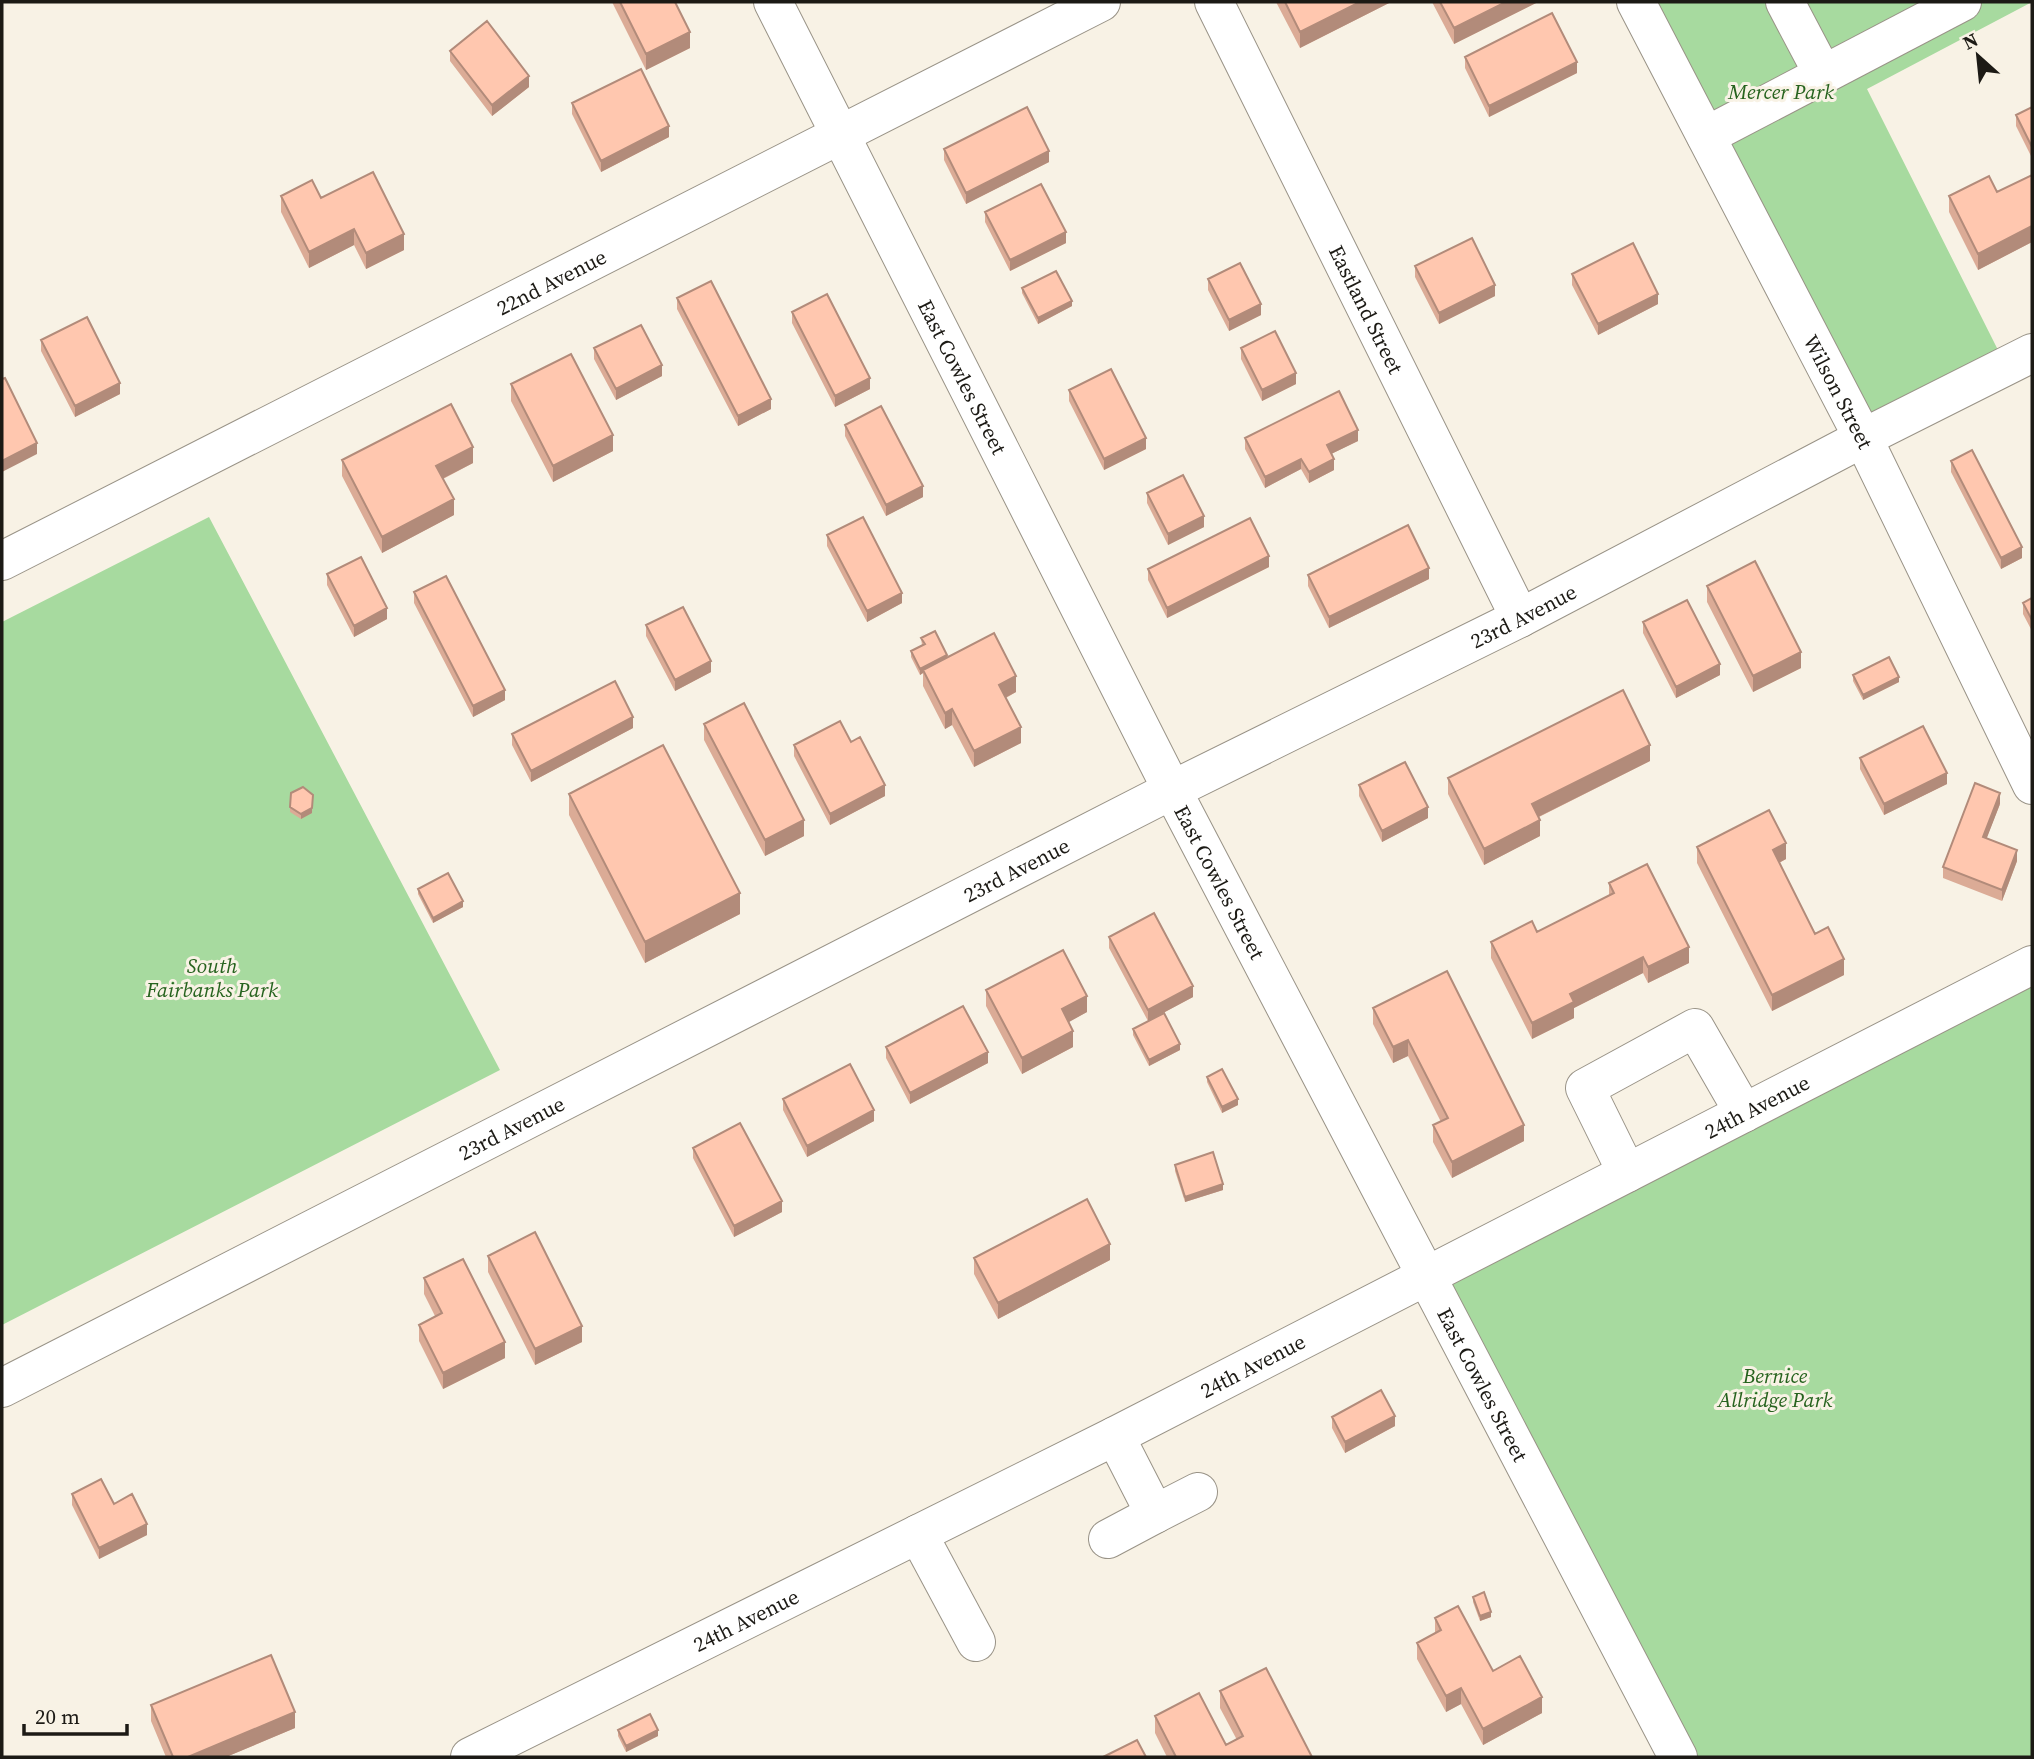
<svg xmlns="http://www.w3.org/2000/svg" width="2034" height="1759" font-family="'Source Serif 4',serif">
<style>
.green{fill:#a7da9f}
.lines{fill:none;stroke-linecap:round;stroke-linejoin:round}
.minor-casing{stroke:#999387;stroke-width:40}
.minor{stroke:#fff;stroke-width:38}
.wall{fill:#dbab96}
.shaded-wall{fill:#b28b7a}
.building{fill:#ffc7af;stroke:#b28b7a;stroke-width:2}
.labels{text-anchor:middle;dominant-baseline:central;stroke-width:6;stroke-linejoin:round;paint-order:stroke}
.park-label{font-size:21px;font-style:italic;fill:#26631e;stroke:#f8f2e5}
.street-label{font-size:21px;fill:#1c1a15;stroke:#f8f2e5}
</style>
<rect width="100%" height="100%" fill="#f8f2e5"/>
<!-- green -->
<path class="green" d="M1636 2H2032L1867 89 2006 366 1863 438Z
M209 517 500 1070 2 1325V622Z
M2032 965V1757H1678L1427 1275Z"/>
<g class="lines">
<!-- minor casing -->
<g class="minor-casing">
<g id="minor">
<path id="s1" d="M773 2 1172 790 1678 1757"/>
<path id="s2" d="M1214 2 1520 618"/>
<path id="s3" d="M1636 2 1863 438 2032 785"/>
<path d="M1785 2 1823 74"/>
<path d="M1706 136 1962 2"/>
<path id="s4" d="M2 561 1101 2"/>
<path d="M1627 1173 1585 1088 1695 1028 1744 1113"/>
<path id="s5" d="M2 1388 1172 790 1520 618 1863 438 2032 353"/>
<path d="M1115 1436 1155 1514 1198 1492"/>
<path d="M918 1534 976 1642"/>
<path d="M1108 1539 1155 1514"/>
<path id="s6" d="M470 1757 1115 1436 2032 965"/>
</g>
</g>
<!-- minor -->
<use href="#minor" class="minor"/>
</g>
<!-- wall -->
<path class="wall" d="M612 2H675L690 48 646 70Z
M1276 2H1391L1300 48Z
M1432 2H1538L1454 44Z
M450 51 529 87 492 116 450 61Z
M1465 57 1577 73 1489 117 1465 68Z
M572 103 669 137 601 172 572 114Z
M2032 107V158L2016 126V115Z
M944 149 1049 162 966 204 944 160Z
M2032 175V242L1978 270 1949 212V196L1997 192Z
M281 196 321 198 404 250 366 269 354 245 309 268 281 212Z
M985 212 1066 243 1010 271 985 222Z
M1415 266 1495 296 1439 324 1415 277Z
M1572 274 1658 304 1598 335 1572 285Z
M1208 279 1261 315 1229 331 1208 290Z
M1022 288 1072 306 1038 324 1022 293Z
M677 298 771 409 738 426 677 309Z
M792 312 870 389 835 407 792 323Z
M41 340 120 394 75 417 41 351Z
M594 348 662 376 616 400 594 359Z
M1241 348 1296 384 1262 401 1241 359Z
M511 384 613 451 553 482 511 401Z
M1069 390 1146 449 1104 470 1069 401Z
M845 425 923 497 886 516 845 436Z
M1245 438 1358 441 1331 454 1334 470 1309 483 1301 469 1265 488 1245 449Z
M342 460 473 463 443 479 454 515 382 553 342 476Z
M1951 461 2022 558 2001 569 1951 472Z
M1147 493 1204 527 1168 545 1147 503Z
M827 535 902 603 867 622 827 546Z
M1269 567 1167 618 1148 580V569Z
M327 574 387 619 354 637 327 585Z
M1308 575 1429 579 1329 628 1308 586Z
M1707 586 1801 668 1753 692 1707 602Z
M414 592 505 700 473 717 414 603Z
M2032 598V631L2023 614V603Z
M1643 622 1720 675 1676 698 1643 633Z
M646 625 711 672 675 691 646 636Z
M921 638 947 657 1016 692 1006 698 1021 743 974 767 952 725 945 729 923 686V673L920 675 911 657V651L922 645Z
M1853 675 1899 682 1863 700 1853 681Z
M704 724 804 836 765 856 704 740Z
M633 728 531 782 512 745V734Z
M851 742 885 796 830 825 794 756V745Z
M1860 758 1947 784 1884 815 1860 769Z
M1650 761 1539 817 1540 836 1484 865 1448 794V778Z
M1359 785 1428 818 1382 842 1359 796Z
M569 794 740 914 645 963 569 815Z
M313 795 312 813 301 819 290 812V807Z
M2000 804 1986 839 2017 861 2002 901 1943 878V867Z
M1697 847 1786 859 1779 863 1815 934 1844 975 1772 1011 1697 863Z
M1609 883 1689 963 1648 983 1643 973 1574 1008V1018L1532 1039 1491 958V942L1537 932 1609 896Z
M418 889 463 907 433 923 418 894Z
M1109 937 1193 997 1148 1021 1109 948Z
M986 990 1087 1012 1068 1022 1073 1047 1022 1074 986 1006Z
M1373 1008 1524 1141 1452 1178 1433 1142V1125L1441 1122 1408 1056 1393 1063 1373 1024Z
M1133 1029 1180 1050 1149 1066 1133 1035Z
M886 1047 988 1063 910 1104 886 1058Z
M1207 1077 1238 1105 1222 1113 1207 1082Z
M783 1099 874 1121 807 1157 783 1110Z
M693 1148 782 1212 734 1237 693 1158Z
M1175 1165 1223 1190 1185 1202 1175 1171Z
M488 1256 582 1342 535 1365 488 1272Z
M974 1258 1110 1260 998 1319 974 1274Z
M424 1278 505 1358 443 1389 419 1341V1325L435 1316 424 1294Z
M1332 1417 1395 1426 1345 1453 1332 1428Z
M72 1494 114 1504 147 1535 99 1559 72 1505Z
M1473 1597 1491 1617 1480 1621 1473 1602Z
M1435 1618 1493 1671 1542 1713 1483 1745 1461 1704 1446 1712 1417 1659V1643L1435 1633Z
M1220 1691 1312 1757H1167L1155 1733V1716L1226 1745 1237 1740 1220 1708Z
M151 1705 295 1728 226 1757H166L151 1721Z
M618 1730 658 1736 626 1752 618 1736Z"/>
<!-- shaded-wall -->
<path class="shaded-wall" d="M1360 2H1391L1300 48V32Z
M1506 2H1538L1454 44V28Z
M690 32V48L646 70V54Z
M1577 62V73L1489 117V106Z
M529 76V87L492 116V105Z
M669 126V137L601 172V161Z
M1049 151V162L966 204V193Z
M2032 226V242L1978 270V254Z
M354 229V245L309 268V252Z
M1066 232V243L1010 271V260Z
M404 234V250L366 269V253Z
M1495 285V296L1439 324V313Z
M1658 294V304L1598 335V324Z
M1072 301V306L1038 324V318Z
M1261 304V315L1229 331V320Z
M662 365V376L616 400V389Z
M1296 373V384L1262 401V390Z
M870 378V389L835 407V396Z
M120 383V394L75 417V406Z
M771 399V409L738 426V416Z
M1358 430V441L1327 456V445Z
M613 435V451L553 482V466Z
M1146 438V449L1104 470V459Z
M37 443V454L2 472V461Z
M473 447V463L436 482V466Z
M1301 459V469L1265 488V477Z
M1334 459V470L1309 483V472Z
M923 486V497L886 516V505Z
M454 499V515L382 553V537Z
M1204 516V527L1168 545V534Z
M2022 547V558L2001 569V558Z
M1269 556V567L1167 618V608Z
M1429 568V579L1329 628V617Z
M902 593V603L867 622V611Z
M387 608V619L354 637V626Z
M1801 652V668L1753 692V676Z
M947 655V661L923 670V673L920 675V669Z
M711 661V672L675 691V680Z
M1720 664V675L1676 698V687Z
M1016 676V692L999 701V685Z
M1899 677V682L1863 700V695Z
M505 690V700L473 717V706Z
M952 709V725L945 729V713Z
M633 717V728L531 782V771Z
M1021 727V743L974 767V751Z
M1650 745V761L1532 820V804Z
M1947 773V784L1884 815V804Z
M885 785V796L830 825V814Z
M2000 793V804L1983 848V837Z
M1428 807V818L1382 842V831Z
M312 808V813L301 819V814Z
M804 820V836L765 856V840Z
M1540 820V836L1484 865V849Z
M1786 843V859L1773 866V850Z
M2017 850V861L2002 901V890Z
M740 893V914L645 963V942Z
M463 901V907L433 923V918Z
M1689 947V963L1648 983V967Z
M1643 957V973L1574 1008V1018L1532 1039V1023L1570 994Z
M1844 959V975L1772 1011V995Z
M1193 986V997L1148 1021V1010Z
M1087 996V1012L1062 1026V1009Z
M1073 1031V1047L1022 1074V1058Z
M1408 1040V1056L1393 1063V1047Z
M1180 1044V1050L1149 1066V1060Z
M988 1052V1063L910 1104V1093Z
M1238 1099V1105L1222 1113V1107Z
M874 1110V1121L807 1157V1146Z
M1524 1125V1141L1452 1178V1162Z
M1223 1184V1190L1185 1202V1197Z
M782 1201V1212L734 1237V1226Z
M1110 1244V1260L998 1319V1303Z
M582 1326V1342L535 1365V1349Z
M505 1342V1358L443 1389V1373Z
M1395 1416V1426L1345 1453V1442Z
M147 1524V1535L99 1559V1548Z
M1491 1612V1617L1480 1621V1616Z
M1461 1688V1704L1446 1712V1696Z
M1542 1697V1713L1483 1745V1729Z
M295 1712V1728L226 1757H188Z
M658 1730V1736L626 1752V1746Z"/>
<!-- building -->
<path class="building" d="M620 2H675L690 32 646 54Z
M1285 2H1360L1300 32Z
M1440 2H1506L1454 28Z
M1552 13 1577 62 1489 106 1465 57Z
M487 21 529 76 492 105 450 51Z
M641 69 669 126 601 161 572 103Z
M1027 107 1049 151 966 193 944 149Z
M2032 107V147L2016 115Z
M373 172 404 234 366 253 354 229 309 252 281 196 312 180 321 198Z
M2032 175V226L1978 254 1949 196 1989 176 1997 192Z
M1041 184 1066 232 1010 260 985 212Z
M1472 238 1495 285 1439 313 1415 266Z
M1633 243 1658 294 1598 324 1572 274Z
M1240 263 1261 304 1229 320 1208 279Z
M1056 271 1072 301 1038 318 1022 288Z
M711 281 771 399 738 416 677 298Z
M827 294 870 378 835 396 792 312Z
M87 317 120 383 75 406 41 340Z
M641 325 662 365 616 389 594 348Z
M1275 331 1296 373 1262 390 1241 348Z
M571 354 613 435 553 466 511 384Z
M1111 369 1146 438 1104 459 1069 390Z
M5 378 37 443 2 461V379Z
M1339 391 1358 430 1327 445 1334 459 1309 472 1301 459 1265 477 1245 438Z
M451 404 473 447 436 466 454 499 382 537 342 460Z
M881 406 923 486 886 505 845 425Z
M1972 450 2022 547 2001 558 1951 461Z
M1183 475 1204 516 1168 534 1147 493Z
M863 517 902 593 867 611 827 535Z
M1250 518 1269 556 1167 608 1148 569Z
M1408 525 1429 568 1329 617 1308 575Z
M361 557 387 608 354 626 327 574Z
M1755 561 1801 652 1753 676 1707 586Z
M446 576 505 690 473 706 414 592Z
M2032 598V620L2023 603Z
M1687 600 1720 664 1676 687 1643 622Z
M683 607 711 661 675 680 646 625Z
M935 631 947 655 920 669 911 651 925 644 921 638Z
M994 633 1016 676 999 685 1021 727 974 751 952 709 945 713 923 670Z
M1889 657 1899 677 1863 695 1853 675Z
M615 681 633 717 531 771 512 734Z
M1623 690 1650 745 1532 804 1540 820 1484 849 1448 778Z
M744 703 804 820 765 840 704 724Z
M840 721 851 742 860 737 885 785 830 814 794 745Z
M1923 726 1947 773 1884 804 1860 758Z
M663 745 740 893 645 942 569 794Z
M1405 762 1428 807 1382 831 1359 785Z
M1975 783 2000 793 1983 837 2017 850 2002 890 1943 867Z
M303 787 313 795 312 808 301 814 290 807 291 793Z
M1769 810 1786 843 1773 850 1815 934 1828 927 1844 959 1772 995 1697 847Z
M1647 864 1689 947 1648 967 1643 957 1570 994 1574 1002 1532 1023 1491 942 1532 921 1537 932 1614 893 1609 883Z
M448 873 463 901 433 918 418 889Z
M1154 913 1193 986 1148 1010 1109 937Z
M1063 950 1087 996 1062 1009 1073 1031 1022 1058 986 990Z
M1447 971 1524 1125 1452 1162 1433 1125 1448 1118 1408 1040 1393 1047 1373 1008Z
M963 1006 988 1052 910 1093 886 1047Z
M1164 1013 1180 1044 1149 1060 1133 1029Z
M850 1064 874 1110 807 1146 783 1099Z
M1222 1069 1238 1099 1222 1107 1207 1077Z
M740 1123 782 1201 734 1226 693 1148Z
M1213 1152 1223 1184 1185 1197 1175 1165Z
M1087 1199 1110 1244 998 1303 974 1258Z
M535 1232 582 1326 535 1349 488 1256Z
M463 1259 505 1342 443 1373 419 1325 442 1313 424 1278Z
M1381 1390 1395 1416 1345 1442 1332 1417Z
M101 1479 114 1504 132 1494 147 1524 99 1548 72 1494Z
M1484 1592 1491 1612 1480 1616 1473 1597Z
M1458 1606 1493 1671 1520 1656 1542 1697 1483 1729 1461 1688 1446 1696 1417 1643 1441 1630 1435 1618Z
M271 1655 295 1712 188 1757H173L151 1705Z
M1266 1668 1312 1757H1176L1155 1716 1199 1693 1226 1745 1243 1736 1220 1691Z
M650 1714 658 1730 626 1746 618 1730Z
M1137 1740 1146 1757H1103Z"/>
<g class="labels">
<!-- park labels -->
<g class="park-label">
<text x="1781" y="91">Mercer Park</text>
<text x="212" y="965">South<tspan x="212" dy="24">Fairbanks Park</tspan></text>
<text x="1775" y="1375">Bernice<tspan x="1775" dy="24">Allridge Park</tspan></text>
</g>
<!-- street labels -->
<g class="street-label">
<text stroke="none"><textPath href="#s4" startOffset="616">22nd Avenue</textPath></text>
<text stroke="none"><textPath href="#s2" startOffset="343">Eastland Street</textPath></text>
<text stroke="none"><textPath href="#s1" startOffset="420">East Cowles Street</textPath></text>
<text stroke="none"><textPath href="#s3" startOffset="439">Wilson Street</textPath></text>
<text stroke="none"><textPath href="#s5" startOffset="1706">23rd Avenue</textPath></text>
<text stroke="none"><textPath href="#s5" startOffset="1139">23rd Avenue</textPath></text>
<text stroke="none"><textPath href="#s1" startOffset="987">East Cowles Street</textPath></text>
<text stroke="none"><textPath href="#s6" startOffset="1442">24th Avenue</textPath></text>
<text stroke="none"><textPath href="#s5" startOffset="572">23rd Avenue</textPath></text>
<text stroke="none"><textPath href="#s6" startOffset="875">24th Avenue</textPath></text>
<text stroke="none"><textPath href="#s1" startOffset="1554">East Cowles Street</textPath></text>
<text stroke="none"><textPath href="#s6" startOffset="308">24th Avenue</textPath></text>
</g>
</g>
<!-- border -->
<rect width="2034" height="1759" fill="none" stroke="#1c1a15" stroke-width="7"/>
<!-- north arrow -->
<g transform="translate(1978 56) rotate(333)" stroke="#f8f2e5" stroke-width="5" paint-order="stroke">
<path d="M0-5L12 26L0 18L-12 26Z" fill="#1c1a15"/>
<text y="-10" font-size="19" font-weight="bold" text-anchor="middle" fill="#1c1a15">N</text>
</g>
<!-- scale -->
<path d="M24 1724v10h103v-10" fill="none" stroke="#1c1a15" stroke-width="3.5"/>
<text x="35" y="1724" font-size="21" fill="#1c1a15" stroke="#f8f2e5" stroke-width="5" paint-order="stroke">20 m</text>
</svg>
